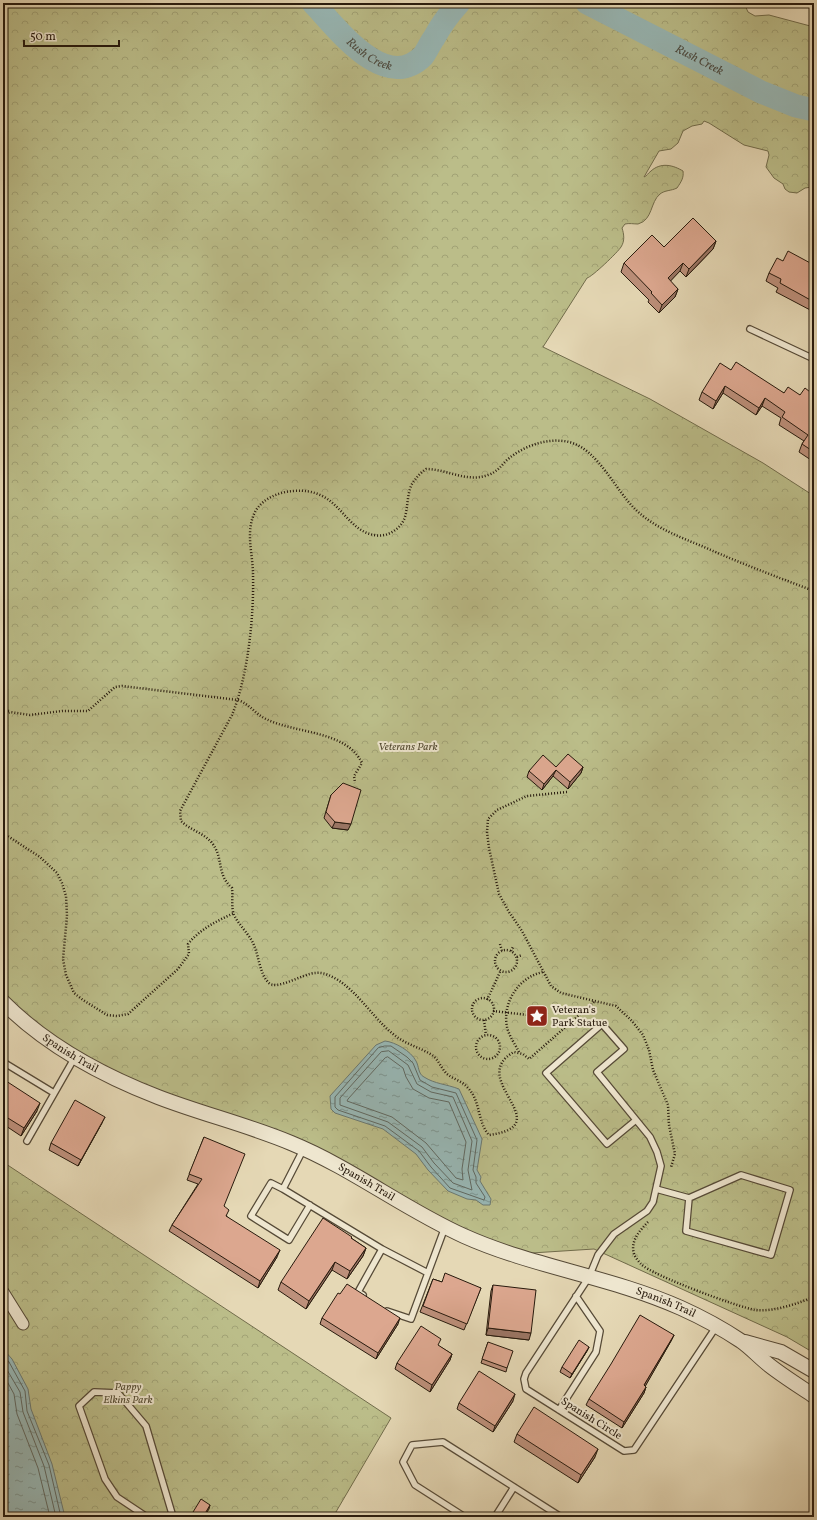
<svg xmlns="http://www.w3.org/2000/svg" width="817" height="1520" font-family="Vollkorn,serif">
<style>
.forest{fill:url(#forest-crowns);stroke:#716c4b}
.water{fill:url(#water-ripples);stroke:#6b7972}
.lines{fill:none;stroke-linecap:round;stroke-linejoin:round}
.shore{stroke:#606962;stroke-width:1}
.river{stroke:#98b8b6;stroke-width:23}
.service-casing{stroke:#564a37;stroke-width:8}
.minor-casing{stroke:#564a37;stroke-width:13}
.tertiary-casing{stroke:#564a37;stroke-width:16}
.path{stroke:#271a0d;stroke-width:2.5;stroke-dasharray:1 2;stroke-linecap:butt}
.service{stroke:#eee6cf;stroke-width:5.5}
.minor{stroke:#eee6cf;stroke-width:11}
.tertiary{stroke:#eee6cf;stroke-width:14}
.wall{fill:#bd907b;stroke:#271a0d}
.shaded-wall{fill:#9a7564;stroke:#271a0d}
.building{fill:#dca78f;stroke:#271a0d}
.labels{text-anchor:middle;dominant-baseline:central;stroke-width:4;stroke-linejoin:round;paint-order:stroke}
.park-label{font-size:11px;font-style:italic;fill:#534b32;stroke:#eee6cf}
.poi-label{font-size:11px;fill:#271a0d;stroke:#eee6cf;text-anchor:start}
.street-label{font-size:11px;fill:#271a0d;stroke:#eee6cf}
.water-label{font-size:12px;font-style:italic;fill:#494940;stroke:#eee6cf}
</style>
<defs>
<pattern id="forest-crowns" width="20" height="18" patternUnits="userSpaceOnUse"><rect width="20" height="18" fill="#bbbd89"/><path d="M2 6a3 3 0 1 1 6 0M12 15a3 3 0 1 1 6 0" fill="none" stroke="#a1a275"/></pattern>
<pattern id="water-ripples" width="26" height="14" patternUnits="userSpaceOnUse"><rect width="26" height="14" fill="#98b8b6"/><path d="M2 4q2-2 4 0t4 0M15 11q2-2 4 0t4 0" fill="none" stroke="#7c9592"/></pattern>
</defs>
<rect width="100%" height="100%" fill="#e5d8b5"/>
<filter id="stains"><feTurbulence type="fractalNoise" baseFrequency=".005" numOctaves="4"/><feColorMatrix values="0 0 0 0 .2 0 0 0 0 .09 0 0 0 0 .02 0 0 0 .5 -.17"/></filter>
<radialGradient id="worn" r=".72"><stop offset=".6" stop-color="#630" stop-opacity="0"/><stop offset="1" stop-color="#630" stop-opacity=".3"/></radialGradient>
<!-- forest -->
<path class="forest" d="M3 3H744L748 12 755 16 769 15 814 27V190L812 187 805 188 797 193 789 192 785 189 783 184 774 178 766 167 769 155 768 151 744 145 709 123 704 121 702 124 692 126 683 131 678 143 671 149 659 151 644 177C647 176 648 173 651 171 661 162 673 165 683 171 684 178 681 182 677 188 671 191 665 190 660 194 650 202 653 220 638 224 634 224 629 223 625 224L622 228C624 234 625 241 621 247 618 252 592 277 587 278L543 347 650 399 763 463 814 496V1353L787 1337 594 1249 516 1254 238 1125 104 1074 3 997Z
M3 1162 391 1418 333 1517H3Z"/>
<!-- water -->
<path class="water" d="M385 1041C395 1042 411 1051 416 1061 419 1066 418 1074 424 1077 435 1084 446 1084 459 1089L482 1139 477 1170 481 1177 480 1181 491 1199 490 1205H483L476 1200 467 1199 448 1191 428 1170 416 1154 383 1129 335 1113 331 1109 330 1096 376 1045Z
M3 1349 12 1359 28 1389 31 1409 52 1464 65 1517H3Z"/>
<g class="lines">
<!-- shore -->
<path class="shore" d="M385 1046H391L407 1057 413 1063 420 1080 432 1087 456 1093 477 1140 473 1170 476 1177V1183L485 1197 484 1200 450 1188 431 1167 419 1151 385 1126 338 1110 335 1107V1097L378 1048Z
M389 1051 408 1065 417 1084 431 1092 453 1097 472 1141 468 1170 472 1190 453 1183 434 1163 422 1147 388 1122 340 1105V1098L381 1052Z
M388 1057 403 1068 406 1077 413 1089 429 1098 449 1102 466 1142 462 1169 463 1180 456 1178 426 1143 392 1117 347 1101 348 1099 385 1058Z
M3 1355 9 1362 25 1391 27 1411 49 1465 61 1517
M3 1363 20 1392 23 1412 44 1466 56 1517
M3 1374 14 1394 17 1414 38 1468 50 1517"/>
<!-- river -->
<g class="river">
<path id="s1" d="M313 3C337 28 385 94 423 56 427 51 430 43 434 38 441 25 449 14 459 3"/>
<path id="s2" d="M587 3 761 92 796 106 814 110"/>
</g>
<!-- service casing -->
<g class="service-casing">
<path id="service" d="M750 329 814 359
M3 1062 54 1093
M636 1120 607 1144 546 1073 602 1024 624 1049 597 1072 650 1137 657 1152 661 1166 653 1202 647 1211 614 1234 598 1255 589 1277 526 1373 524 1379 526 1389 624 1451 634 1450 716 1327
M27 1141 75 1057
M304 1148 283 1189 382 1249 358 1292 363 1295
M283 1189 271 1183 251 1216 289 1240 310 1205
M656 1189 689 1198 741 1175 790 1190 771 1255 686 1231 689 1198
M382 1249 428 1273
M387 1311 411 1319 445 1227
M559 1410 596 1352 600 1331 576 1296
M147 1517 117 1497 105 1479 79 1406 94 1392 118 1393 146 1426 173 1517
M465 1517 415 1485 403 1462 412 1445 443 1442 561 1517
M495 1517 514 1487"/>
</g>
<!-- minor casing -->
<g class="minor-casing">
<path id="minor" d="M3 1292 23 1324"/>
</g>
<!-- tertiary casing -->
<g class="tertiary-casing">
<g id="tertiary">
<path id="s3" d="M3 1002C46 1045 101 1075 158 1097 202 1114 248 1125 291 1143 352 1168 404 1209 464 1236 533 1267 612 1277 681 1308 701 1317 723 1329 741 1341 751 1348 759 1357 769 1365 783 1376 799 1386 814 1396"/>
<path d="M745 1342 781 1352 814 1371"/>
</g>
</g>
<!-- path -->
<path class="path" d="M3 707 10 712
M3 715 10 712 30 715 62 711H88L115 687 122 686 238 700C251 705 255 714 266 719 296 734 346 730 362 763L354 776 355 783
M567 792 527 796 497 810 488 819 487 832 489 848 499 894 509 912 522 931 551 986 561 993 616 1006 632 1021 643 1035 649 1050 653 1070 668 1105 669 1125 675 1154 671 1167
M3 833 40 857 57 873 62 883 66 896 67 916 63 959 66 975 74 993 83 1000 107 1015 117 1016 128 1014 178 969 189 954 188 944C200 929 217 921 234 913
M500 944 502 951
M495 961a11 11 0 1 1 22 0a11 11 0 1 1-22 0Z
M511 951 513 947
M517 957 522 955
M472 1009a11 11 0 1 1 22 0a11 11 0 1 1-22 0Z
M487 1000 501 970
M594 1002 529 1059 523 1054 514 1052C465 1079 561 1125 489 1135 477 1122 481 1100 467 1087 462 1081 453 1079 447 1074 441 1068 438 1059 432 1055 421 1048 408 1045 397 1037 375 1021 361 995 338 980 331 976 324 972 316 973 303 973 276 992 268 982 259 972 259 955 253 943 248 933 239 925 234 915 231 908 233 896 232 888 216 874 224 858 212 843 204 833 190 830 181 821L180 811 232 715C248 676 254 617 253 575 253 554 245 532 255 512 262 499 278 492 293 491 340 487 342 529 374 535 387 538 401 529 405 517 408 506 407 494 412 484 416 478 420 473 426 469 447 469 467 483 488 475 497 472 501 466 507 460 523 446 548 437 569 442 598 449 615 490 636 510 655 528 680 537 704 547 740 563 777 577 814 591
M493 1011 537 1016
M484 1020 486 1035
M476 1047a12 12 0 1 1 24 0a12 12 0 1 1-24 0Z
M519 1052C515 1044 509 1036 507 1027 502 1002 519 977 543 972
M648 1222C640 1230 630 1241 634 1254 635 1257 639 1262 641 1264 651 1275 738 1307 755 1310 774 1312 796 1304 814 1297"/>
<!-- service -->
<use href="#service" class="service"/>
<!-- minor -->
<use href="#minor" class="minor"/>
<!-- tertiary -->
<use href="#tertiary" class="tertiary"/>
</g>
<!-- wall -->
<path class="wall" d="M716 241 713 249 686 277 680 271 670 281 678 289 675 297 659 313 648 302 649 300 621 272 624 263 664 247Z
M783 261 814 265V312L776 292 778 288 766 281 769 273Z
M731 370 784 393 800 395H814V462L799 452 802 444 804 441 779 425 781 418 762 406 756 415 723 393 713 409 699 400 702 392Z
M556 767H583L581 773 568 789 553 776 542 790 527 777 529 771Z
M331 795 348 830 332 828 324 818Z
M3 1079 37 1111 21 1136 3 1124Z
M102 1123 78 1166 49 1150 51 1143Z
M204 1137 227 1217 277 1257 258 1288 169 1231 172 1225 198 1184 187 1180Z
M351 1238 366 1248 363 1256 347 1279 332 1270 306 1309 278 1290 281 1282Z
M433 1279 442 1282 481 1288 464 1330 420 1312Z
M493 1285 529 1340 486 1335 491 1291Z
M322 1318 398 1324 376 1359 320 1324Z
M674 1335 671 1341 645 1386 646 1387 644 1393 622 1428 586 1405 589 1399Z
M488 1342 507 1368 506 1372 481 1363Z
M439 1346 452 1354 450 1360 430 1392 395 1369 397 1363Z
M589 1347 587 1351 570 1378 560 1372 562 1367Z
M513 1401 493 1432 457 1409 459 1403Z
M517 1434 595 1457 578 1483 514 1442Z"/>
<!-- shaded-wall -->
<path class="shaded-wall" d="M716 241 713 249 686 277 689 269Z
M683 263 680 271 665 287 668 278Z
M678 289 675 297 659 313 662 305Z
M725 386 723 393 713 409 716 401Z
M765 398 762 406 756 415 759 408Z
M583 767 581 773 568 789 570 782Z
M556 770 553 776 542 790 544 784Z
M335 822 351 824 348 830 332 828Z
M40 1103 37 1111 21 1136 24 1128Z
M105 1117 102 1123 78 1166 81 1160Z
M366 1248 363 1256 347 1279 350 1271Z
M280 1250 277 1257 258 1288 260 1281Z
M335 1262 332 1270 306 1309 309 1301Z
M400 1318 398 1324 376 1359 378 1353Z
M488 1328 531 1333 529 1340 486 1335Z
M674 1335 671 1341 642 1392 644 1385Z
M589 1347 587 1351 570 1378 572 1374Z
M452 1354 450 1360 430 1392 432 1385Z
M646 1387 644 1393 622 1428 624 1422Z
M515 1394 513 1401 493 1432 495 1426Z
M598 1449 595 1457 578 1483 581 1475Z
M210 1505 209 1509 204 1517H203Z"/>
<!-- building -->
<path class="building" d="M693 218 716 241 689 269 683 263 668 278 678 289 662 305 651 293 652 292 624 263 652 235 664 247Z
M788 251 814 265V302L780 283 781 279 769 273 777 258 783 261Z
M736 362 784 393 788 387 800 395 805 388 814 395V452L802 444 808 435 782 417 785 412 765 398 759 408 725 386 716 401 702 392 720 363 731 370Z
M568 754 583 767 570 782 556 770 544 784 529 771 543 755 556 767Z
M343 783 361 790 351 824 335 822 326 812 331 795Z
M3 1079 40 1103 24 1128 3 1115Z
M75 1100 105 1117 81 1160 51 1143Z
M204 1137 245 1154 224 1206 229 1210 226 1216 280 1250 260 1281 172 1225 202 1179 189 1174Z
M323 1218 352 1237 351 1238 366 1248 350 1271 335 1262 309 1301 281 1282Z
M445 1273 481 1288 467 1324 423 1306 433 1279 442 1282Z
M347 1284 400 1318 378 1353 322 1318 338 1293 340 1294Z
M493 1285 536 1290 531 1333 488 1328Z
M640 1315 674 1335 644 1385 646 1387 624 1422 589 1399 611 1364Z
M421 1326 441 1339 438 1345 452 1354 432 1385 397 1363Z
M579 1340 589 1347 572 1374 562 1367Z
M488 1342 513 1351 507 1368 482 1359Z
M479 1371 515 1394 495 1426 459 1403Z
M534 1407 598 1449 581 1475 517 1434Z
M201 1499 210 1505 203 1517H190Z
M423 1515 426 1517H421Z"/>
<!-- icons -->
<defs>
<g id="sight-square" transform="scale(1.15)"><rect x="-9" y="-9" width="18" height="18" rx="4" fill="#8f2418" stroke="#eee6cf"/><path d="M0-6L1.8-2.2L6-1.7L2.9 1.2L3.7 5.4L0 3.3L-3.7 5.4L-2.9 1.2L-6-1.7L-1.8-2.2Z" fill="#fff"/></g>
</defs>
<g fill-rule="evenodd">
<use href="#sight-square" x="537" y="1016"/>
</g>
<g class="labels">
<!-- park labels -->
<g class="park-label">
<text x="408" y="747">Veterans Park</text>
<text x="128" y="1387">Pappy<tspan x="128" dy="13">Elkins Park</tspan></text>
</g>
<!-- poi labels -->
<g class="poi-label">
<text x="552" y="1010">Veteran's<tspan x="552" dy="13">Park Statue</tspan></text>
</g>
<!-- street labels -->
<g class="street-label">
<text stroke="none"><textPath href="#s3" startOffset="85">Spanish Trail</textPath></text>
<text stroke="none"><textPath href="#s3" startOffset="409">Spanish Trail</textPath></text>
<text stroke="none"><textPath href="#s3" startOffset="733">Spanish Trail</textPath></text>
<text transform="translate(591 1419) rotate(32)">Spanish Circle</text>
</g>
<!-- water labels -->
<g class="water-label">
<text stroke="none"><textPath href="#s1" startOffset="77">Rush Creek</textPath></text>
<text stroke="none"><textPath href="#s2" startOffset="126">Rush Creek</textPath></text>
</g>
</g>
<!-- margin -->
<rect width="817" height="1520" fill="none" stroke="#e5d8b5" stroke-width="16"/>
<rect x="4" y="4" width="809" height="1512" fill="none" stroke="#271a0d" stroke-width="2"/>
<rect x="8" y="8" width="801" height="1504" fill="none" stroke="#271a0d"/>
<!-- scale -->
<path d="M24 40v6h95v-6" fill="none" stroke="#271a0d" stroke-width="2"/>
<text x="30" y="40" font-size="12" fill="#271a0d" stroke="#eee6cf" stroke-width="3" paint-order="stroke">50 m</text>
<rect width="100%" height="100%" filter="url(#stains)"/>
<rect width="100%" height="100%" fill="url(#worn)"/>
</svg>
